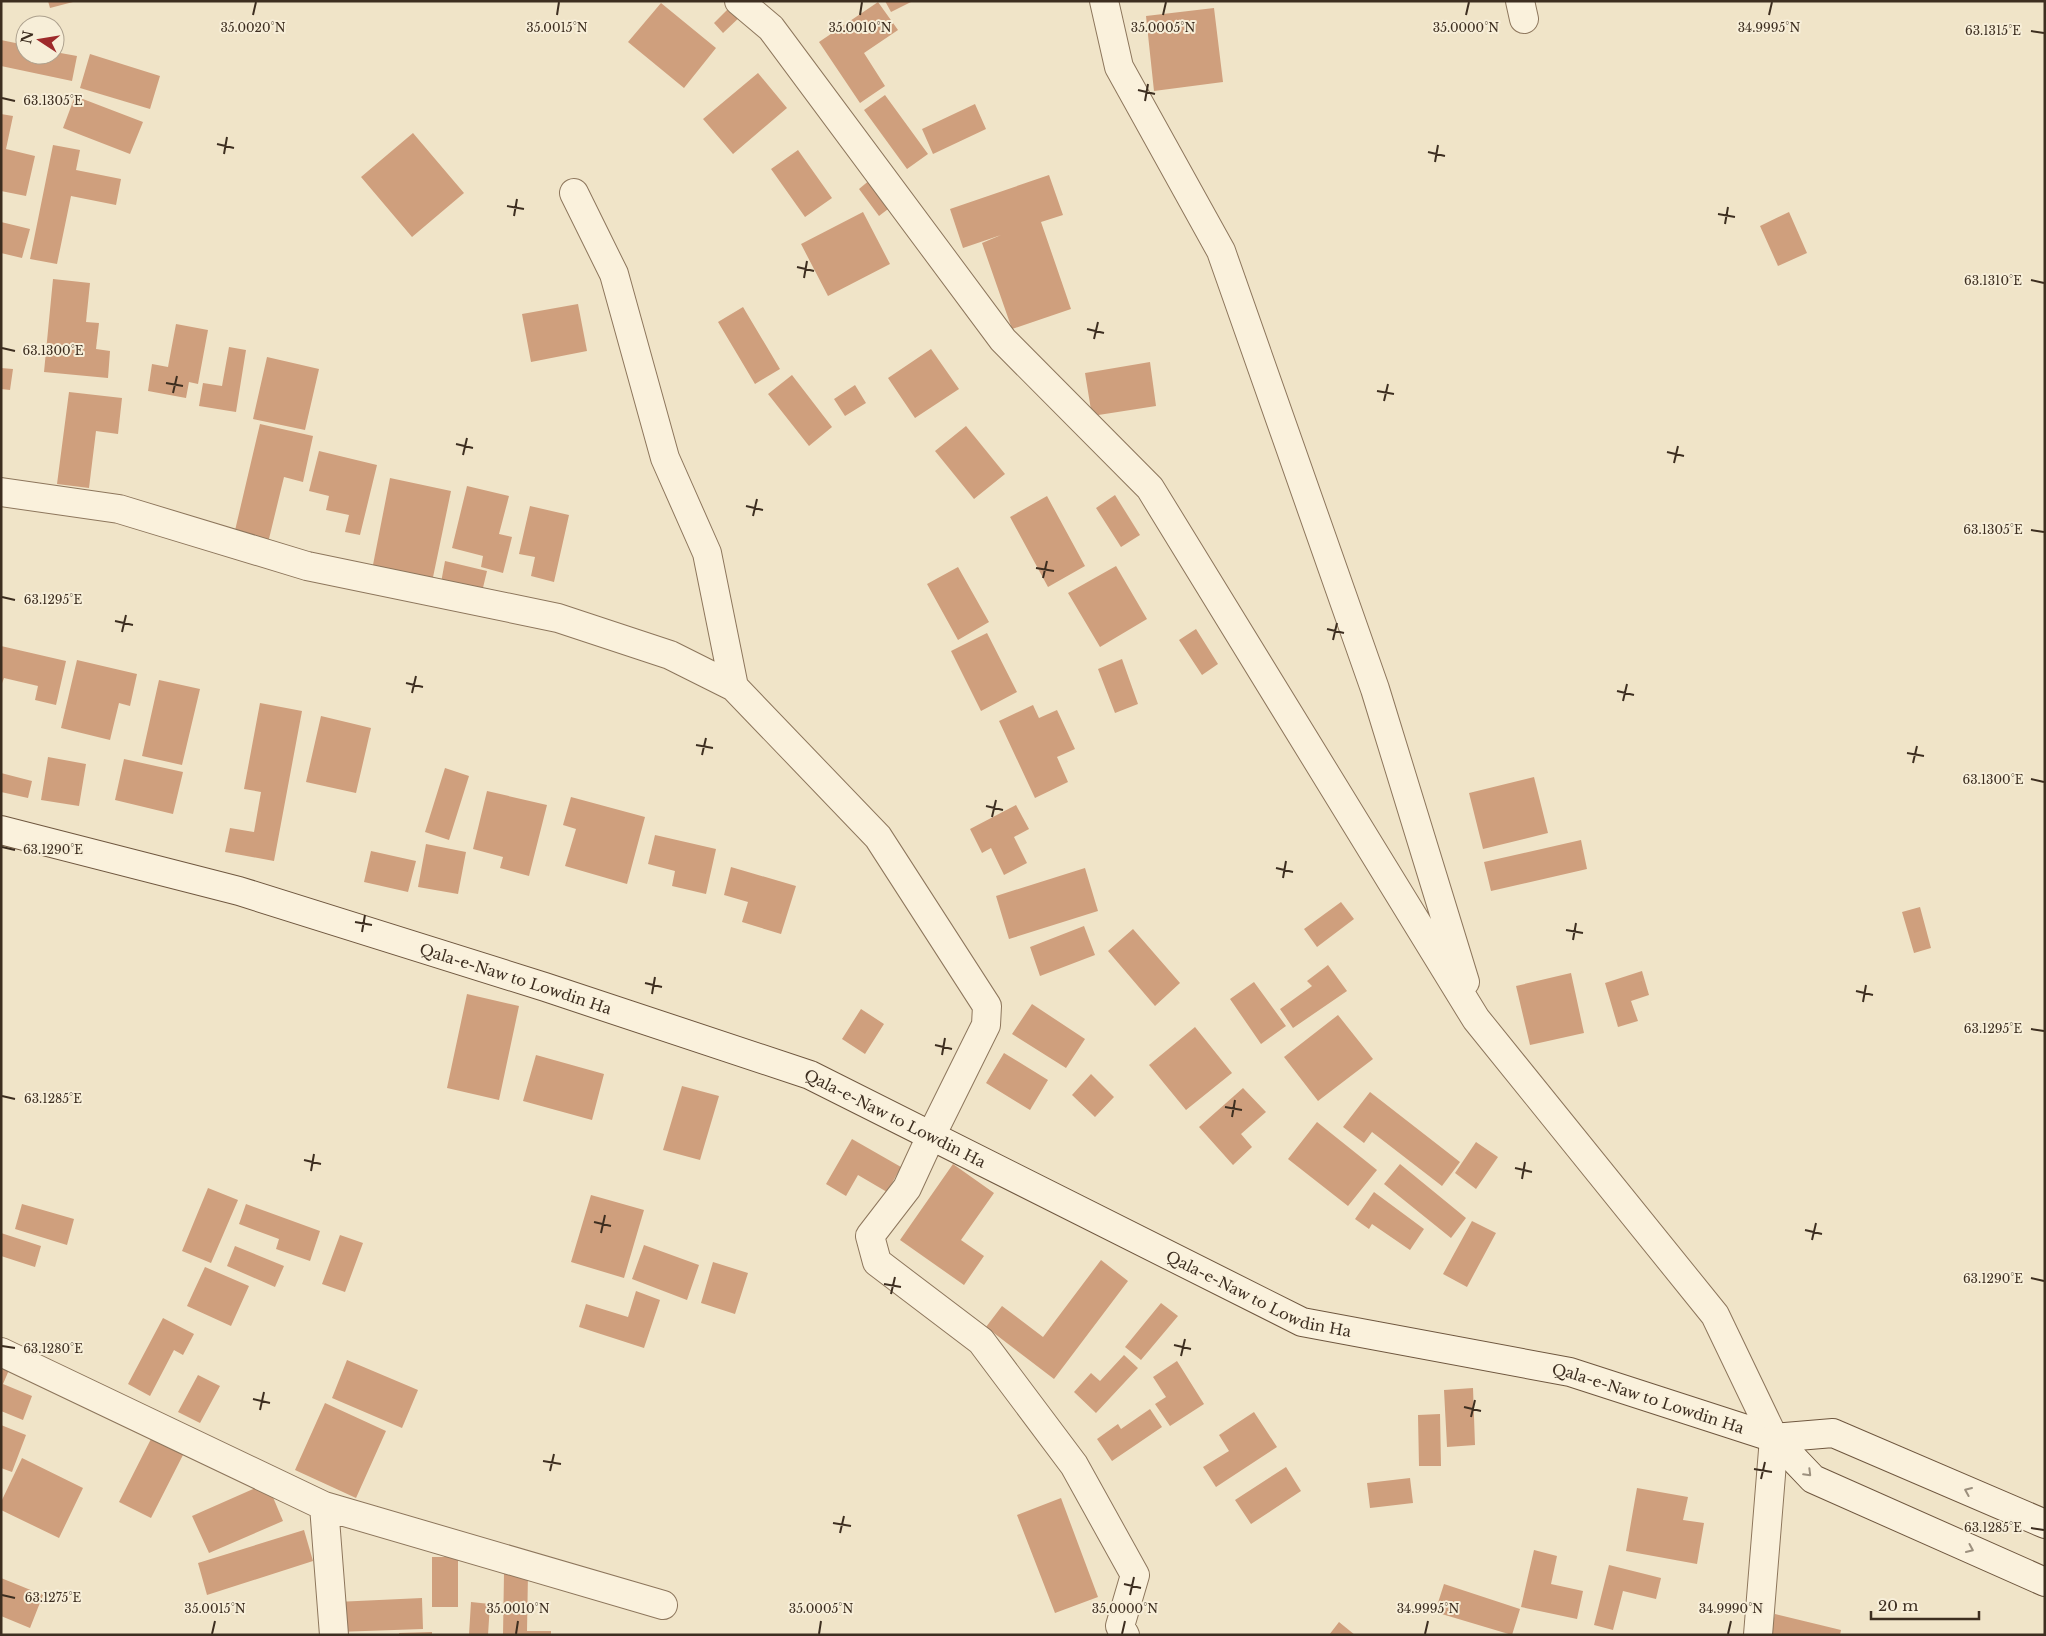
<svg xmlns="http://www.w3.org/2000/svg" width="2046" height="1636" font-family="'Libre Baskerville',serif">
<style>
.building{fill:#cf9f7d}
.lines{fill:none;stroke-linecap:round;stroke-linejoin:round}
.street-casing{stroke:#8d765c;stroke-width:30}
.secondary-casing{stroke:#6f573f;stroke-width:30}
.street{stroke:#faf1dc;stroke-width:28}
.secondary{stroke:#faf1dc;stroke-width:28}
.oneway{stroke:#9c907e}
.ticks{fill:none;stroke:#3d2e20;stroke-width:2}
.labels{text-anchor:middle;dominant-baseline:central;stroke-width:4;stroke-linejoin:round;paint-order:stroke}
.street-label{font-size:15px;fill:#3d2e20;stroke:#f7eed8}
.ticks-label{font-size:12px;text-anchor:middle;fill:#3d2e20;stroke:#f7eed8;stroke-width:4;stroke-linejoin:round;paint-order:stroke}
</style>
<rect width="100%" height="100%" fill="#f0e4c8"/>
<!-- building -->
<path class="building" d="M48 1H73V2L50 8Z
M885 1H913L891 12Z
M878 2 898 30 864 53 885 86 860 103 819 42Z
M661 3 716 48 684 88 628 42Z
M733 4 743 14 723 33 714 23Z
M1214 8 1223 82 1154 91 1146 16Z
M1 40 25 45V55H55V52L77 56 72 81 1 66Z
M90 54 160 76 150 109 80 88Z
M758 73 787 108 733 154 703 119Z
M885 95 928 154 907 169 864 110Z
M75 96 143 122 130 154 63 128Z
M975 104 986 129 933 154 922 129Z
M1 114 13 116 6 149 35 156 26 196 1 191Z
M413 133 464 193 412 237 361 177Z
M53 145 80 150 76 170 121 179 116 205 71 196 57 264 30 259Z
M798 150 832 198 805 217 771 169Z
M1049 175 1063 215 1041 222 1071 309 1012 329 982 243 1001 235 963 248 950 209Z
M871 179 892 206 879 216 859 189Z
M863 212 890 264 828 296 801 244Z
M1789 212 1807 253 1778 266 1760 226Z
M1 222 30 229 22 258 1 253Z
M53 279 90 283 86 322 99 323 96 349 110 351 108 378 44 372Z
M578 304 587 351 531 362 522 314Z
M743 307 780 369 755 384 718 322Z
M176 324 208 330 198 384 189 382 186 398 148 391 152 364 168 367Z
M229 347 246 350 236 412 199 406 203 383 222 386Z
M931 349 959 389 915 418 888 378Z
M267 357 319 369 305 430 253 419Z
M1150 362 1156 406 1092 416 1085 373Z
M1 368 13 369 10 390 1 389Z
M792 375 832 427 809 446 768 394Z
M855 385 866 403 845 416 834 399Z
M69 392 122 398 118 434 96 431 89 488 57 484Z
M260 424 313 436 303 482 284 477 267 547 233 539Z
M966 426 1005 474 974 499 935 451Z
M319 451 377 465 360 535 345 532 349 515 326 510 329 496 309 491Z
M390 478 451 491 432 582 372 570Z
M467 486 509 496 499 534 512 537 503 573 481 567 483 556 452 548Z
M1115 495 1140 535 1121 547 1096 508Z
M1047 496 1085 566 1048 587 1010 517Z
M530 506 569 515 554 582 531 576 535 557 519 554Z
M445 561 487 571 481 596 440 588Z
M1116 566 1147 619 1100 647 1068 593Z
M958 567 989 622 958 640 927 584Z
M1196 629 1218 664 1202 675 1179 640Z
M987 633 1017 692 981 711 951 651Z
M1 646 66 661 56 705 35 700 38 686 4 678 1 686Z
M1122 659 1138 704 1115 713 1098 669Z
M77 660 137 674 130 706 119 703 110 740 61 728Z
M159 680 200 689 182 765 142 756Z
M260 703 302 711 274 861 225 852 230 828 254 832 261 792 244 789Z
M1033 705 1039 718 1057 710 1075 749 1057 757 1068 782 1035 798 999 721Z
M321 716 371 728 356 793 306 782Z
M48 757 86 764 79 806 41 800Z
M124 759 183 772 173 814 115 800Z
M445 768 469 776 449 840 425 832Z
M1 773 32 781 28 798 1 792Z
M1534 777 1548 833 1483 849 1469 793Z
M487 791 547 805 529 876 500 868 503 857 473 849Z
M571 797 645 817 627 884 565 866 576 829 563 825Z
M1016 805 1029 829 1014 837 1027 863 1004 875 991 848 982 853 970 829Z
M655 835 716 849 706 894 672 886 675 871 648 864Z
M1581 840 1587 869 1491 891 1484 862Z
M426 844 466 852 458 894 418 887Z
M371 851 416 861 408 892 364 882Z
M731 867 796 886 781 934 742 922 748 902 724 895Z
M1085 868 1098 911 1009 939 996 896Z
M1341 902 1354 919 1317 947 1304 929Z
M1920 907 1931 948 1914 953 1902 912Z
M1084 926 1095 955 1040 976 1030 947Z
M1133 929 1180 983 1155 1006 1108 951Z
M1328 965 1347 991 1293 1028 1280 1009 1312 986 1307 981Z
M1642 971 1649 995 1631 1001 1638 1021 1618 1027 1605 983Z
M1571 973 1584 1033 1530 1045 1516 986Z
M1254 982 1286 1026 1261 1044 1230 999Z
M467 994 519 1006 499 1100 447 1088Z
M1032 1004 1085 1039 1066 1068 1012 1034Z
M861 1009 884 1024 865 1054 842 1039Z
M1338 1015 1373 1059 1318 1101 1284 1057Z
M1195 1027 1232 1073 1186 1110 1149 1065Z
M1004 1053 1048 1080 1030 1110 986 1083Z
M536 1055 604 1074 592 1120 523 1101Z
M1091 1074 1114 1097 1095 1117 1072 1095Z
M682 1086 719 1096 700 1160 663 1150Z
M1243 1088 1266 1112 1241 1134 1252 1147 1233 1165 1199 1127Z
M1370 1092 1460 1162 1442 1186 1372 1132 1364 1143 1343 1127Z
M1317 1122 1377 1170 1348 1206 1288 1159Z
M852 1139 901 1167 887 1192 858 1175 846 1196 826 1184Z
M1476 1142 1498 1157 1476 1189 1455 1173Z
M953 1164 994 1193 961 1240 984 1256 964 1285 900 1240Z
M1400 1164 1466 1218 1451 1238 1384 1184Z
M208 1188 238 1200 211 1263 182 1251Z
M1374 1192 1424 1229 1410 1250 1372 1224 1369 1229 1355 1219Z
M591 1195 644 1210 624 1278 571 1262Z
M22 1204 74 1219 67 1245 15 1229Z
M246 1204 320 1231 310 1261 276 1249 279 1239 239 1224Z
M1472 1221 1496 1233 1467 1287 1443 1274Z
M1 1233 41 1246 35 1267 1 1256Z
M340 1235 363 1243 345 1292 322 1284Z
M644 1245 699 1265 687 1300 632 1279Z
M235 1246 284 1266 275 1287 227 1266Z
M1101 1260 1128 1281 1054 1379 986 1327 1002 1306 1043 1337Z
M713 1262 748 1273 735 1314 701 1303Z
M205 1267 249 1286 231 1326 187 1306Z
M636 1291 660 1300 644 1348 579 1327 586 1304 628 1317Z
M1161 1303 1178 1316 1141 1360 1125 1347Z
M163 1318 194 1334 183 1355 174 1350 150 1396 128 1384Z
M1124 1355 1138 1368 1096 1413 1074 1392 1091 1373 1100 1381Z
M347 1360 418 1390 402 1428 332 1398Z
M1177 1361 1204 1404 1170 1426 1155 1404 1166 1397 1153 1377Z
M1 1367 9 1370 3 1384 32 1396 23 1420 1 1411Z
M198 1375 220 1386 200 1423 178 1412Z
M1473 1388 1475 1445 1447 1447 1444 1390Z
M325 1403 386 1431 356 1498 295 1470Z
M1150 1409 1162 1427 1112 1461 1097 1439 1118 1424 1121 1429Z
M1254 1412 1277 1447 1216 1487 1203 1467 1229 1451 1219 1435Z
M1440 1414 1441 1466H1419L1418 1415Z
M1 1425 26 1435 12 1472 1 1468Z
M152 1437 184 1453 151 1518 119 1502Z
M22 1458 83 1488 59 1538 1 1510V1502Z
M1286 1467 1301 1491 1251 1524 1235 1500Z
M1410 1478 1413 1503 1370 1508 1367 1483Z
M267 1483 283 1521 209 1553 192 1516Z
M1637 1488 1688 1497 1683 1520 1704 1523 1697 1564 1626 1551Z
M1061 1498 1098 1597 1055 1613 1017 1515Z
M304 1530 313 1561 207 1595 198 1563Z
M1534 1550 1557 1556 1551 1584 1583 1591 1577 1619 1521 1607Z
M432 1557H458V1607H432Z
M1609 1565 1661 1578 1656 1599 1623 1591 1613 1630 1594 1625Z
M504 1573H528L527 1631H551V1635H503Z
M1 1578 43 1595 30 1628 1 1616Z
M1444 1584 1520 1609 1512 1635 1435 1612Z
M422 1598 423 1629 336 1632V1602Z
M471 1602 490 1604 488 1635H469Z
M1775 1614 1841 1630 1840 1635H1770Z
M1339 1622 1355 1635H1329Z
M432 1632V1635H399V1633Z"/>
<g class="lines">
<!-- street casing -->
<g class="street-casing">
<path id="street" d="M739 1 771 28 1003 340 1150 488 1476 1019 1715 1315 1774 1438 1758 1635
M1104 1 1119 67 1221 251 1375 689 1465 982
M1520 1 1524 19
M574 193 614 274 665 458 707 553 734 687
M1 492 119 509 307 566 558 618 670 655 734 687 878 837 987 1006 986 1025 931 1136 907 1188 870 1236 877 1262 981 1341 1074 1465 1135 1575 1120 1626 1125 1635
M1 1352 324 1506 663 1605
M324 1506 334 1635"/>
</g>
<!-- secondary casing -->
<g class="secondary-casing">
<g id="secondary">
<path id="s1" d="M1 830 239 891 545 987 810 1075 1302 1322 1570 1372 1774 1438 1833 1433 2045 1524"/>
<path d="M1774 1438 1813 1479 2045 1582"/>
</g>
</g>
<!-- street -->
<use href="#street" class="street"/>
<!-- secondary -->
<use href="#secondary" class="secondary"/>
</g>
<!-- one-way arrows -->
<defs><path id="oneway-chevron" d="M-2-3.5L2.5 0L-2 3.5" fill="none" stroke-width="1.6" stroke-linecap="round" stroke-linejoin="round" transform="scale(1.25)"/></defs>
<g class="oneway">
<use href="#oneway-chevron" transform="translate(1808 1473) rotate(45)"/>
<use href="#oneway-chevron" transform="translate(1968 1491) rotate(-157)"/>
<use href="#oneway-chevron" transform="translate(1970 1549) rotate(24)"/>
</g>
<!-- ticks -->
<path class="ticks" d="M253 15 256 2M557 15 559 2M860 15 862 2M1163 15 1166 2M1466 15 1469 2M1769 15 1772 2M2031 31 2044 33M1138 90 1155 94M2 98 15 101M1145 101 1148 84M217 144 234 148M1428 152 1445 156M224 154 227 137M1435 162 1438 145M507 206 524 209M1718 214 1735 217M514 216 517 199M1725 224 1728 207M797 267 814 271M804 278 807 261M2031 280 2044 283M1087 329 1104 333M1094 339 1098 322M2 348 15 351M166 383 183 386M1377 391 1394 394M173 393 177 376M1384 401 1388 384M456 444 473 448M1667 452 1684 456M463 455 467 438M1674 463 1678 446M746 506 763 510M753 516 757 499M2031 530 2044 532M1036 568 1054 571M1043 578 1047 561M2 597 15 600M115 621 133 625M1327 629 1344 633M122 632 126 615M1333 640 1337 623M406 683 423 687M1617 691 1634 695M412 693 416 676M1623 701 1627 684M696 745 713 748M1907 753 1924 756M702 755 706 738M1913 763 1917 746M2031 779 2044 782M986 806 1003 810M992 817 996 800M2 847 15 850M1276 868 1293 872M1283 878 1286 861M355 922 372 925M1566 930 1583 933M362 932 365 915M1573 940 1576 923M645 983 662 987M1856 991 1873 995M652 994 655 977M1863 1002 1866 985M2031 1029 2044 1031M935 1045 952 1049M942 1055 945 1038M2 1096 15 1099M1225 1107 1242 1110M1232 1117 1235 1100M304 1160 321 1164M1515 1168 1532 1172M311 1171 314 1154M1522 1179 1525 1162M594 1222 611 1226M1805 1230 1822 1234M601 1233 605 1215M1812 1240 1816 1223M2031 1278 2044 1281M884 1284 901 1287M891 1294 895 1277M1174 1345 1191 1349M2 1346 15 1348M1181 1356 1185 1339M253 1399 270 1403M1464 1407 1481 1411M260 1410 264 1392M1471 1417 1475 1400M543 1461 561 1464M1754 1469 1772 1472M550 1471 554 1454M1761 1479 1765 1462M833 1523 851 1526M2031 1528 2044 1530M840 1533 844 1516M1124 1584 1141 1588M2 1595 15 1598M1130 1595 1134 1577M212 1634 215 1621M516 1634 518 1621M819 1634 821 1621M1122 1634 1125 1621M1425 1634 1428 1621M1728 1634 1731 1621"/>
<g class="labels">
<!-- street labels -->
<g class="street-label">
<text stroke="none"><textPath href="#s1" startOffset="536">Qala-e-Naw to Lowdin Ha</textPath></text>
<text stroke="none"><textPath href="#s1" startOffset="941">Qala-e-Naw to Lowdin Ha</textPath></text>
<text stroke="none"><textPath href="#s1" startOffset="1346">Qala-e-Naw to Lowdin Ha</textPath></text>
<text stroke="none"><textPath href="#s1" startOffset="1751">Qala-e-Naw to Lowdin Ha</textPath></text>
</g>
</g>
<g class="ticks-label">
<text x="253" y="32">35.0020°N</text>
<text x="557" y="32">35.0015°N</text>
<text x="860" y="32">35.0010°N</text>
<text x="1163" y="32">35.0005°N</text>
<text x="1466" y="32">35.0000°N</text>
<text x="1769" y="32">34.9995°N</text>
<text x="1993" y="35">63.1315°E</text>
<text x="53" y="105">63.1305°E</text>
<text x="1993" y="285">63.1310°E</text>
<text x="53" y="355">63.1300°E</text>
<text x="1993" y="534">63.1305°E</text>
<text x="53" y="604">63.1295°E</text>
<text x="1993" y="784">63.1300°E</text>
<text x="53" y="854">63.1290°E</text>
<text x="1993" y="1033">63.1295°E</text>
<text x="53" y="1103">63.1285°E</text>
<text x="1993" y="1283">63.1290°E</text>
<text x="53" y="1353">63.1280°E</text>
<text x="1993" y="1532">63.1285°E</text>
<text x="53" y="1602">63.1275°E</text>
<text x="215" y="1613">35.0015°N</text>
<text x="518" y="1613">35.0010°N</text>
<text x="821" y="1613">35.0005°N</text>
<text x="1125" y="1613">35.0000°N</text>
<text x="1428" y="1613">34.9995°N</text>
<text x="1731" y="1613">34.9990°N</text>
</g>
<!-- border -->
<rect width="2046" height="1636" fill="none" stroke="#3d2e20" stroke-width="5"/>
<!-- north arrow -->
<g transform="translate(40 40) rotate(282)"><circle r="24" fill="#f7eed8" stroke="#ada18e"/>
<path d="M0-4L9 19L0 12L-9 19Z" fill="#9e2a2b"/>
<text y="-8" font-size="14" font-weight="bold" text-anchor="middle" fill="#3d2e20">N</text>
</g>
<!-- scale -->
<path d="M1871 1611v8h108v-8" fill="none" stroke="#3d2e20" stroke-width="2.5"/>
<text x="1878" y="1611" font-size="15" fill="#3d2e20" stroke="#f7eed8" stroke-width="4" paint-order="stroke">20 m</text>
</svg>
